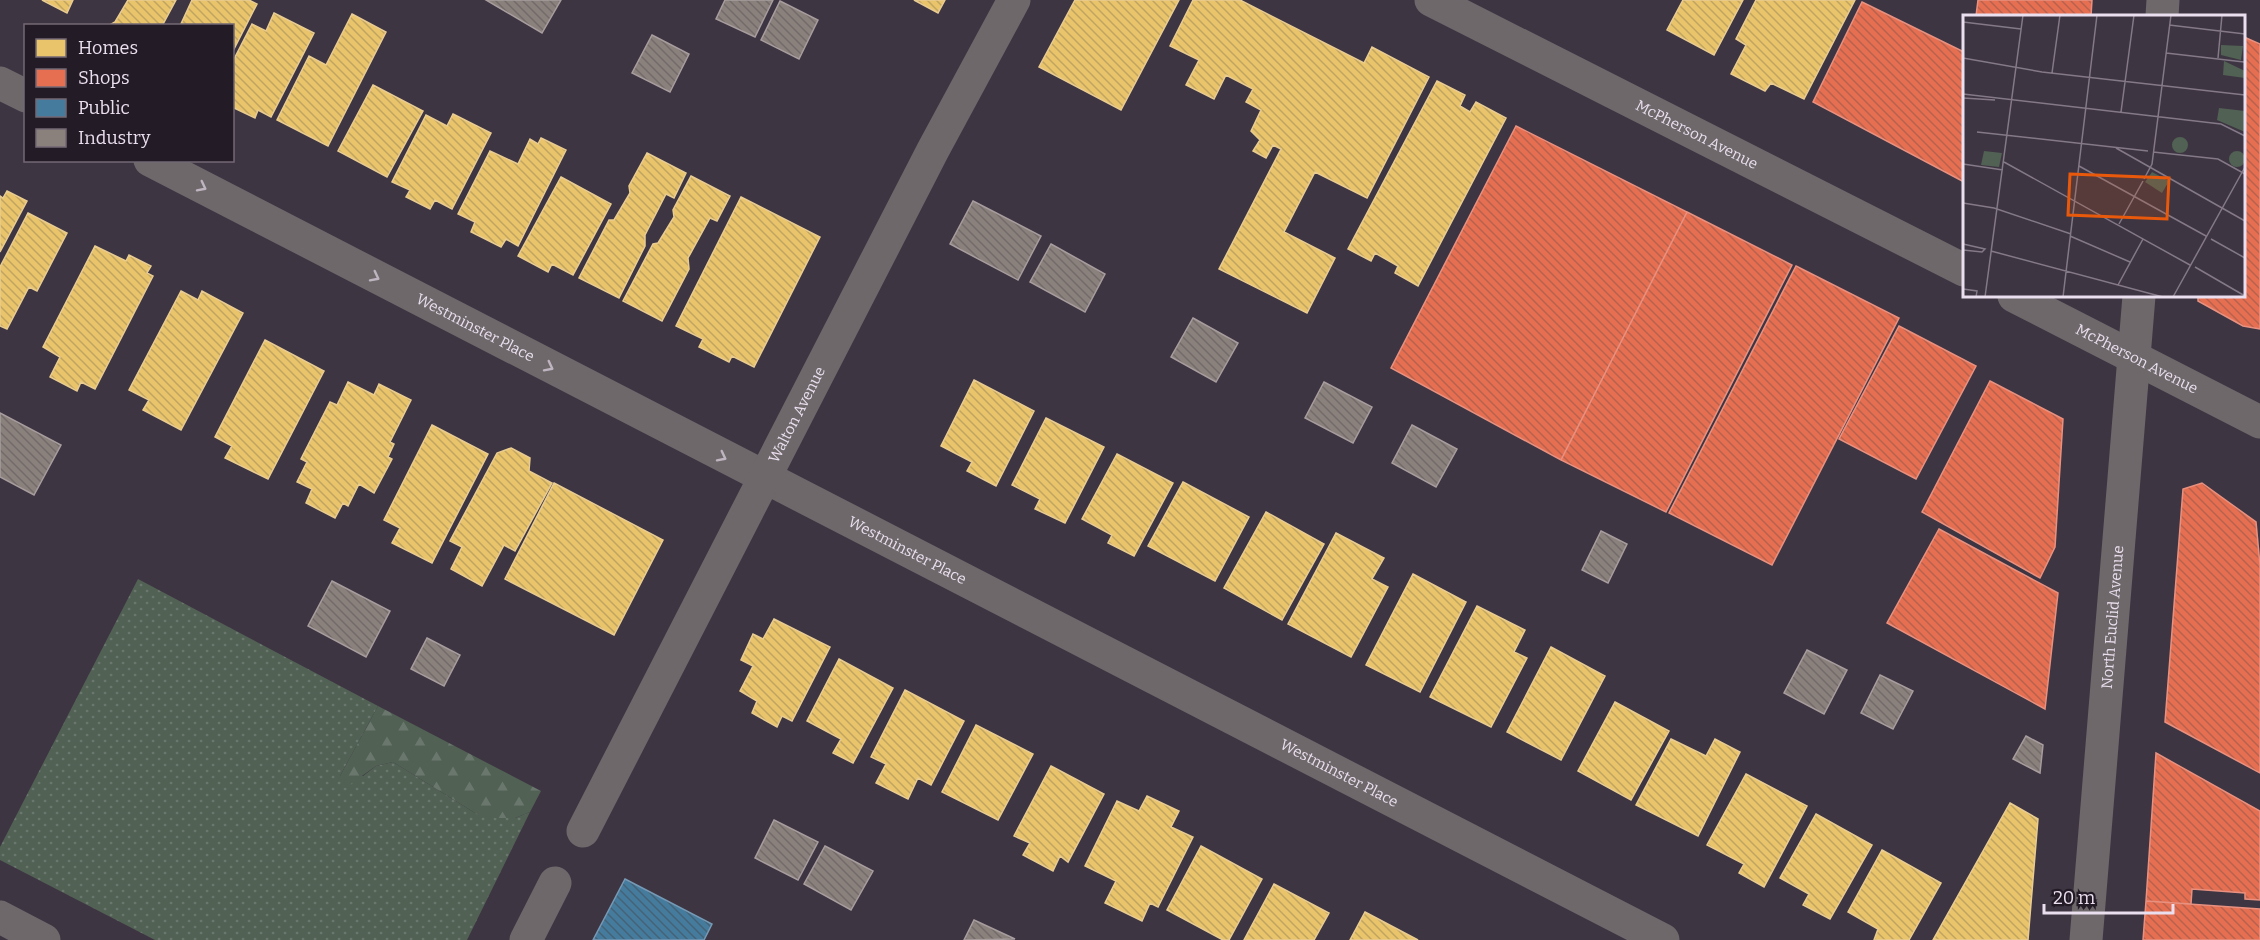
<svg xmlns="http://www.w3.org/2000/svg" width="2260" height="940" font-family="Bitter,serif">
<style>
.grass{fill:url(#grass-dots)}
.forest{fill:url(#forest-firs)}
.homes{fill:url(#homes-back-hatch);stroke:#e9cc92;stroke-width:1.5}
.shops{fill:url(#shops-back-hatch);stroke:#e89180;stroke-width:1.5}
.public{fill:url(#public-back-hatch);stroke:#7699b5;stroke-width:1.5}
.industry{fill:url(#industry-back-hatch);stroke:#a79d9e;stroke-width:1.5}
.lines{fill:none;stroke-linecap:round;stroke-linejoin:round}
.minor{stroke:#6e686b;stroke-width:33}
.oneway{stroke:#bfb5c0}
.labels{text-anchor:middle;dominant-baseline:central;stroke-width:6;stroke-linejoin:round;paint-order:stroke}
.street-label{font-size:15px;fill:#eadfee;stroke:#231b26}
.inset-road{fill:none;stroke:#837987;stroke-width:1.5}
.view{fill:#e8590c;fill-opacity:0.15;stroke:#e8590c;stroke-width:3}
.inset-edge{fill:none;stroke:#eadfee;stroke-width:3}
</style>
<defs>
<pattern id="grass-dots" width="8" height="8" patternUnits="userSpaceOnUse" patternTransform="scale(1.5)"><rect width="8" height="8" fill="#516154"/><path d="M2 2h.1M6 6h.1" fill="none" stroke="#6a776d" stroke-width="1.8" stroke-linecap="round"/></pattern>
<pattern id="forest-firs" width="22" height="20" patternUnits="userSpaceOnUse" patternTransform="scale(1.5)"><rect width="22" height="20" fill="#516154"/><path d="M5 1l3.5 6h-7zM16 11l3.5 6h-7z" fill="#6a776d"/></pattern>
<pattern id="homes-back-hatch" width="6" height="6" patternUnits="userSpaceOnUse" patternTransform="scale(1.5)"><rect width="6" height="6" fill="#e9c46a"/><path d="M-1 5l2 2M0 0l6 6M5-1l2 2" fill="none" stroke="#c0a461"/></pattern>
<pattern id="shops-back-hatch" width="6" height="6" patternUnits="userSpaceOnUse" patternTransform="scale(1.5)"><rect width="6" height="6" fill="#e76f51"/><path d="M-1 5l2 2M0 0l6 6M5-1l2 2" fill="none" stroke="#b7624e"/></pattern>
<pattern id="public-back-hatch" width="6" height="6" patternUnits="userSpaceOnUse" patternTransform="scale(1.5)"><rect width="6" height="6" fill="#457b9d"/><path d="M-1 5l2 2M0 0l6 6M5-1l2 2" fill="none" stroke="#456276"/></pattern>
<pattern id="industry-back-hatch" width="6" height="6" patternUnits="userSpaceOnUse" patternTransform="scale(1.5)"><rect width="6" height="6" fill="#8a817c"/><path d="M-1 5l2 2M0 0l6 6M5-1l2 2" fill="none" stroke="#726b69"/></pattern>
</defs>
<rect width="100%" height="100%" fill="#3e3542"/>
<!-- grass -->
<path class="grass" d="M138 579 378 706 340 776H363L376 766 393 762 475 813 515 818 530 812 467 940H155L0 860V847Z"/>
<!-- forest -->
<path class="forest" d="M378 706 541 791 530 812 515 818H496L475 813 393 762 376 766 345 788 340 776Z"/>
<!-- homes -->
<path class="homes" d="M42 0H73L67 13Z
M128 0H176L162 26H108L115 22Z
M192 0H249L257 4 232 53V26H180Z
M914 0H945L938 13Z
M1075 0H1179L1121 110 1039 67Z
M1193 0H1240L1364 63 1372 47 1429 77 1367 198 1315 172 1284 232 1335 258 1307 313 1219 269 1281 149 1273 145 1266 158 1253 151 1260 140 1251 131 1261 110 1246 102 1253 89 1226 75 1214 99 1186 85 1199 60 1170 46Z
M1683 0H1743L1714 55 1667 30Z
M1756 0H1855L1804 99 1771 83 1765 91 1731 74 1746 45 1736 39Z
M274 13 314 33 271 117 258 110 255 118 232 107V63L252 24 266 31Z
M352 14 386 32 328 146 277 120 309 56 326 65Z
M1437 81 1465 95 1460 106 1470 112 1476 102 1506 118 1418 286 1395 273 1398 266 1375 253 1371 261 1348 249Z
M373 85 423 111 387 177 338 151Z
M453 114 491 133 452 209 435 200 430 209 406 197 410 190 392 182 426 115 447 126Z
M541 138 566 150 518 246 506 239 501 247 471 232 475 222 458 214 490 151 518 164 530 139 538 144Z
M647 153 686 173 674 198 666 194 645 235V246L619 298 579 278 609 220H614L630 193 629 186Z
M691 176 730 196 717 221 710 218 688 258 689 269 662 321 623 301 653 244 658 243 674 217 673 210Z
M561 177 611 204 573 275 552 264 548 272 518 256Z
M7 191 27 201 0 252V196L3 198Z
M741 197 820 237 754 367 732 356 729 362 699 347 703 339 676 326Z
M28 213 67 233 37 291 29 287 7 329 0 326V267Z
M95 246 126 261 129 255 151 266 147 273 153 276 95 389 81 382 77 391 50 377 60 357 43 347Z
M181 291 198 300 202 291 243 313 181 430 143 410 149 400 129 390Z
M265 340 324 371 268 479 225 458 232 446 215 437Z
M974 380 1034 411 996 486 967 471 972 462 941 446Z
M348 382 374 395 379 384 411 400 390 442 394 444 388 457 392 459 374 493 359 484 348 506 343 503 335 518 306 503 312 489 297 482 307 462 301 459 330 402 337 405Z
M1046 418 1104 447 1065 523 1035 509 1040 499 1012 485Z
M432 425 488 454 432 563 392 543 400 528 384 520Z
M511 448 530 458 529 471 552 483 515 551 504 545 482 586 451 569 462 547 450 541 497 453Z
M1117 454 1173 483 1134 556 1108 543 1112 535 1082 519Z
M1183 482 1249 517 1215 581 1148 546Z
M554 483 663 540 614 635 505 579Z
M1266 512 1324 544 1282 620 1224 588Z
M1336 533 1384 558 1372 579 1388 587 1351 657 1288 624Z
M1413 574 1466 602 1420 692 1366 665Z
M1477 606 1525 630 1514 652 1527 658 1491 727 1430 697Z
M774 619 830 647 792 721 782 716 777 727 752 713 757 701 740 691 753 666 741 660 753 634 763 639Z
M1551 647 1605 676 1561 760 1507 732Z
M839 659 893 688 853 763 833 753 841 739 807 721Z
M905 690 964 721 931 785 918 778 908 799 876 783 886 764 871 757Z
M1615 702 1669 731 1631 800 1578 771Z
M976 725 1033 754 998 820 942 792Z
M1671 739 1706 756 1715 739 1740 752 1698 836 1636 805Z
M1051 766 1104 794 1068 862 1060 856 1053 871 1023 855 1030 843 1014 836Z
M1746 774 1807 806 1764 887 1739 873 1744 864 1707 845Z
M1147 796 1179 811 1171 827 1193 837 1158 907 1150 903 1142 921 1105 903 1116 881 1085 866 1117 801 1139 811Z
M2010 803 2038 819 2028 940H1933Z
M1816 814 1872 845 1830 919 1803 905 1809 894 1780 878Z
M1201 846 1262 879 1229 940H1223L1167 910Z
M1882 850 1941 883 1909 940H1874L1878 929 1848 912Z
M1274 884 1329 913 1314 940H1244Z
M1365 912 1418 940H1350Z"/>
<!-- shops -->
<path class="shops" d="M1978 0H2092L2091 16H1976Z
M1862 2 1964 52V182L1813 102Z
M2244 37 2260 44V329L2243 326 2198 301V296H2244Z
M1516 126 1687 212 1561 460 1391 368Z
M1687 212 1792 265 1666 512 1561 460Z
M1796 266 1899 318 1772 565 1669 513Z
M1899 326 1976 366 1916 479 1839 439Z
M1990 381 2063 419 2055 547 2040 578 1922 512Z
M2202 483 2256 522 2260 565V773L2165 722 2183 489Z
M1939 529 2058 593 2045 709 1887 623Z
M2156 753 2260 811V900L2245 899V893L2192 889 2191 904 2146 901Z
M2146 901 2260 909V940H2143Z"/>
<!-- public -->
<path class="public" d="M625 879 712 924 704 940H593Z"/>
<!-- industry -->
<path class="industry" d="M486 0H561L542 33Z
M725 0H773L755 37 716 19Z
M780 1 818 20 799 59 761 40Z
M652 35 689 54 670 92 632 73Z
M973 201 1041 236 1018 280 950 244Z
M1051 244 1105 274 1085 312 1030 282Z
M1193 318 1238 343 1216 382 1171 357Z
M1324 382 1372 407 1353 443 1305 418Z
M0 413 61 445 34 495 0 477Z
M1412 425 1457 449 1436 487 1392 463Z
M1601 531 1627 544 1608 583 1582 570Z
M332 581 390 611 366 657 308 626Z
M427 638 460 655 444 686 411 669Z
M1807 650 1847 670 1824 714 1784 693Z
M1880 675 1913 691 1893 729 1861 713Z
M2026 736 2043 745 2040 773 2013 759Z
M774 820 818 842 798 880 755 858Z
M825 846 873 871 851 910 804 884Z
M974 920 1015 939 964 940Z"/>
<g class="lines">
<!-- minor -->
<g class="minor">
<path id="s1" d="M1431 0 1964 270"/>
<path d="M2162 16 2163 0"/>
<path d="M0 83 26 96"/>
<path id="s2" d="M150 160 1663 940"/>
<path id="s3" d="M2014 296 2260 422"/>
<path id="s4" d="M583 831 933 150 1014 0"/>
<path d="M0 917 44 940"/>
<path d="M526 940 555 883"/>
<path id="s5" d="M2086 940 2139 296"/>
</g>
</g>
<!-- one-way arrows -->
<defs><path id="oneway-chevron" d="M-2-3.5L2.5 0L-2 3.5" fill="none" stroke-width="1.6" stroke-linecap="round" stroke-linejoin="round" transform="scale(1.5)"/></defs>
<g class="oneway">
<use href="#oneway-chevron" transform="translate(202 187) rotate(27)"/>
<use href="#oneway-chevron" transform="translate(375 277) rotate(27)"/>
<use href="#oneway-chevron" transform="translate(549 367) rotate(27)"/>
<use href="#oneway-chevron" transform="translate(722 457) rotate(27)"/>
</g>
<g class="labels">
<!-- street labels -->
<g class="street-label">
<text stroke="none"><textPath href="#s1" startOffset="298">McPherson Avenue</textPath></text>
<text stroke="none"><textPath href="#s2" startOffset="366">Westminster Place</textPath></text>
<text stroke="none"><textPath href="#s3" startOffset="138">McPherson Avenue</textPath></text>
<text stroke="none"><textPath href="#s4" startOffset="468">Walton Avenue</textPath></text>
<text stroke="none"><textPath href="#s2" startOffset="852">Westminster Place</textPath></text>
<text stroke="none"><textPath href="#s5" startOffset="324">North Euclid Avenue</textPath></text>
<text stroke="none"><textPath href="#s2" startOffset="1338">Westminster Place</textPath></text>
</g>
</g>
<!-- overview -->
<g transform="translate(1963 15)">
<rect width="282" height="282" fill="#3e3542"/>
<path d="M258 30 280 31 278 45 258 40ZM261 46 282 56V63L260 60ZM256 93 282 96V117L254 105ZM209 130a8 8 0 1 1 16 0a8 8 0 1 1-16 0ZM21 136 39 138 36 152 18 150ZM266 144a8 8 0 1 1 16 0a8 8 0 1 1-16 0ZM189 157 206 166 199 178 182 167Z" fill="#516154"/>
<path class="inset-road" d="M0 7 58 14M206 10 282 19M203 38 281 47M0 43 79 57 282 80M255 43 259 0M89 58 97 0M0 79 258 109 282 121M0 83 32 85M158 97 171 0M14 117 185 136M153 133 282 206M190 137 255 144 282 159M41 147 227 250M0 149 40 155M116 151 243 221M181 164 189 149 208 0M0 188 31 193 108 219M156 209 180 166M107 221 167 247M248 224 282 243M0 229 22 234 19 237 0 235M28 236 200 282M232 252 282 281M155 270 180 224M0 274 14 276 13 282M22 282 60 0M100 282 134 0M210 282 282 152"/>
<path class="view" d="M107 159 206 163 204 204 105 200Z"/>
<rect width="282" height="282" class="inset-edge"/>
</g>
<!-- legend -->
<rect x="24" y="24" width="210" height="138" fill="#231b26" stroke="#736976" stroke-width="1.5"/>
<rect x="36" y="39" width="30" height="18" fill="#e9c46a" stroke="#736976" stroke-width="1.5"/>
<text x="78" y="54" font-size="18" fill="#eadfee">Homes</text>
<rect x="36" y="69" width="30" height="18" fill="#e76f51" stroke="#736976" stroke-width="1.5"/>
<text x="78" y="84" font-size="18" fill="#eadfee">Shops</text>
<rect x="36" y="99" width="30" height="18" fill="#457b9d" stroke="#736976" stroke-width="1.5"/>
<text x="78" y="114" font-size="18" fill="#eadfee">Public</text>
<rect x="36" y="129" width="30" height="18" fill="#8a817c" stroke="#736976" stroke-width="1.5"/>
<text x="78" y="144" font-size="18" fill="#eadfee">Industry</text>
<!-- scale -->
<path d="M2044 904v9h129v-9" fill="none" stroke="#eadfee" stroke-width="3"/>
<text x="2053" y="904" font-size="18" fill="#eadfee" stroke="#231b26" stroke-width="4.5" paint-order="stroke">20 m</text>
</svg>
